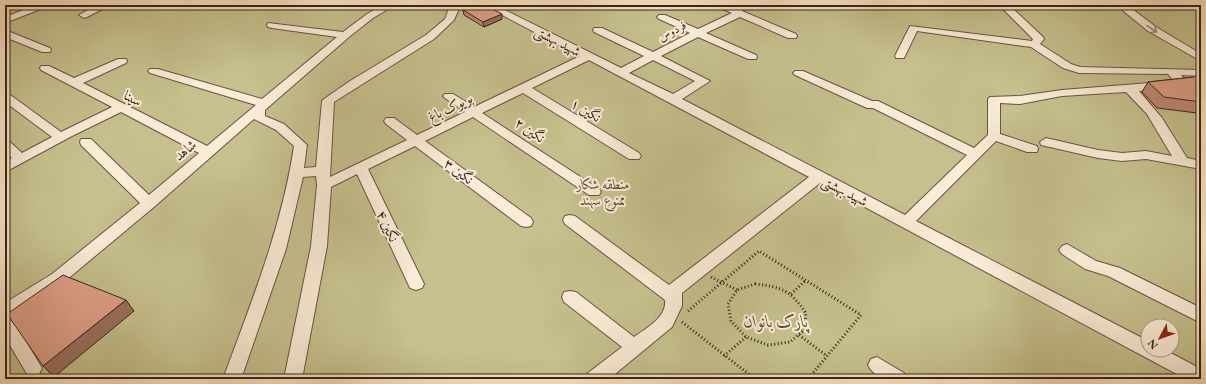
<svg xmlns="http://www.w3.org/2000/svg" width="1206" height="384" font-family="'EB Garamond',Amiri,serif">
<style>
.green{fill:#c5c08d;stroke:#7e7254;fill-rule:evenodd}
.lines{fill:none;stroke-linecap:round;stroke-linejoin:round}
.minor-casing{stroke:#665444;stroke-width:2}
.path{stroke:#36251a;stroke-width:3;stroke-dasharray:1 2.5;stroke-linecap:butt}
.minor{fill:#faecd6;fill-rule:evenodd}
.wall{fill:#bf8975;stroke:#36251a}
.shaded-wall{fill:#9b6f5f;stroke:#36251a}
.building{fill:#de9f88;stroke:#36251a}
.oneway{stroke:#988878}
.labels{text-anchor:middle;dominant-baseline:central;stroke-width:4;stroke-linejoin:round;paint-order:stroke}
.far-street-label{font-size:12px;fill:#36251a;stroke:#faecd6}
.street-label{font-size:14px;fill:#36251a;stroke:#faecd6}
.park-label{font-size:14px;font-style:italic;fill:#5a4c37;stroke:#faecd6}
.near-park-label{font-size:17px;font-style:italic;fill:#5a4c37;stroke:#faecd6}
</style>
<rect width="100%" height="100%" fill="#f8e2c0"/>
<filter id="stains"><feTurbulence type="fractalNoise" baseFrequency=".005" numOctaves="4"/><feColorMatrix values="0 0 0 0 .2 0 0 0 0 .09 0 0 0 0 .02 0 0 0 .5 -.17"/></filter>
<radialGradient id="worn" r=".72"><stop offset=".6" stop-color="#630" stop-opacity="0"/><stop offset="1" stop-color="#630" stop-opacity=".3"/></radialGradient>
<!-- green -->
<path class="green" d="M5 5H1201V379H5ZM1148 326H1172V350H1148Z"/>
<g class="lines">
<!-- minor casing -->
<g class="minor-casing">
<path id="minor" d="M37 5H51L5 23V17Z
M97 5H110L87 17 84 18 79 15Z
M383 5H395L373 18 349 37 265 110V116L284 124 307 145 304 168 316 167 322 101 324 99 350 81 426 35 445 19 448 11 447 5H457L458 11 454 20 434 39 334 102 330 177 407 140 386 124 384 121 386 118H394L417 135 465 112 445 98 443 96 445 94H453L474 107 580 56 483 5H495L621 68 644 56 594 32 593 30 594 28H602L653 52 690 33 659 19 657 17 659 15H665L698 29 732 13 714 5H727L734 7 739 5H751L742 11 796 34 797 36 796 38H788L740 17 706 33 756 55 757 57 756 59H748L698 37 661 56 710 81 682 99 905 215 967 155 873 108H867L795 75 793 73 795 71H803L872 101H878L974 148 988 135V99L990 97 1020 96 1062 90 1174 81 1168 74 1079 73 1063 68 1031 47 917 31 904 58H896L895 56 910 26 1032 41 1033 39 999 5H1009L1043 37 1044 39 1040 44 1071 64 1080 67 1201 70V76L1181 75 1189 84 1187 86 1139 91 1162 118 1187 158 1201 161V169L1146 159 1122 161 1098 158 1041 145 1040 142 1046 138 1098 150 1122 153 1146 151 1172 156 1147 114 1126 92 1062 96 1020 104 1000 103V134L1037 146 1038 149 1037 152H1027L996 141 916 221 1148 341V350H1165L1201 369V379H1186L820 183 682 293V306L672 327 609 379H586L588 373 622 347 564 302 562 297 564 292 570 291 576 292 634 337C647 328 667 317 665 300L565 224 563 220 565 216 570 215 575 216 669 285 809 177 589 60 532 88 639 153 641 156 639 159H629L523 93 482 113 599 189 601 192 599 195H589L473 117 425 141 531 218 533 222 531 226 526 227 521 226 415 146 368 169 424 284 422 288 416 290 410 288 357 174 331 187 327 246 302 379H284L311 246 317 185 316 176 303 177 286 249 241 379H223C251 303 282 227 294 146L276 130 254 119 154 207 64 282 9 316 11 317 42 368 39 374 33 376 27 374 5 337V303L52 274 140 203 81 145 80 142 81 139H91L149 195 199 153 121 112 72 136 5 172V162L12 158 5 152V141L10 142 22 153 52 137 5 102V93L9 94 61 132 112 107 41 70 40 68 41 66H49L74 78 118 59H126L127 61 126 63 83 83 207 146 256 105 150 73 148 71 150 69H158L262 99 337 37 272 28 268 27 267 25 268 23 343 32 367 14ZM653 60 695 81 673 94 629 73Z
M1116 5H1127L1156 27 1201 54V61L1148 31Z
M5 30 50 48 51 50 50 52H42L5 37Z
M1067 244 1096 261 1120 268 1201 308V323L1108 276 1085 269 1062 254 1059 250 1062 246Z
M877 357 904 373 906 379C891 379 876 381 868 365L871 359Z"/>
</g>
<!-- path -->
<path class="path" d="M711 277 737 290
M755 284C782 287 790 290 806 313L804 330 790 342 768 345 746 337 731 321 728 304 737 290Z
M791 294 806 280
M688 311 759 251 861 315 808 379
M682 322 755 379
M799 335 827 356
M724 356 746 337"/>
<!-- minor -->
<use href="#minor" class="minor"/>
</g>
<!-- wall -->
<path class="wall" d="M463 10 502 19 484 27 464 15Z
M1201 71V117L1197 113 1157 108 1142 92 1148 82 1194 77Z"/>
<!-- shaded-wall -->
<path class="shaded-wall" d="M502 14V19L484 27 483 22Z
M126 300 134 311 54 377 43 366Z"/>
<!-- building -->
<path class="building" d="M478 5H485L502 14 483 22 463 10Z
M1201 71V102L1164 97 1148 82 1194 77Z
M63 275 126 300 43 366 7 314Z"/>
<!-- one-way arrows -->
<defs><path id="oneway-shaft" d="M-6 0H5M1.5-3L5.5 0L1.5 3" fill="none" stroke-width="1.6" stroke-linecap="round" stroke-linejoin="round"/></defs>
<use class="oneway" href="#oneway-shaft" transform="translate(1152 29) rotate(34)"/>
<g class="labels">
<!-- far-street labels -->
<g class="far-street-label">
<text transform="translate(672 31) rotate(-28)">فردوس</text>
</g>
<!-- street labels -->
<g class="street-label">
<text transform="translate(558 41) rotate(27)">شهید بهشتی</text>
<text transform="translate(133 98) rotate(27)">سینا</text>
<text transform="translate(450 107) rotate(-26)">بویوک باغ</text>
<text transform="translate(586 110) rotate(31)">نگین ۱</text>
<text transform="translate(530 130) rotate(34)">نگین ۲</text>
<text transform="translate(185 150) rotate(-40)">شاهد</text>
<text transform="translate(459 171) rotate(37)">نگین ۳</text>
<text transform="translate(845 191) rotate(27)">شهید بهشتی</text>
<text transform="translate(388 226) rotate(65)">نگین ۴</text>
</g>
<!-- park labels -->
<g class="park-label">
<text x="603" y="184">منطقه شکار<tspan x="603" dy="16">ممنوع سهند</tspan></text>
</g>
<!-- near-park labels -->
<g class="near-park-label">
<text x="776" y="321">پارک بانوان</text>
</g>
</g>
<!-- margin -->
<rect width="1206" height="384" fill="none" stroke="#f8e2c0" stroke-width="20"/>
<rect x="6" y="6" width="1194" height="372" fill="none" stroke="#36251a" stroke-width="2"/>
<rect x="10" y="10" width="1186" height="364" fill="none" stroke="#36251a"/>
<!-- north arrow -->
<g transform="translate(1160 338) rotate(229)"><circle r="19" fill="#faecd6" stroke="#ac9c8b"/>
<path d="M0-3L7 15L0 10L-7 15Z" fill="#8f2418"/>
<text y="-6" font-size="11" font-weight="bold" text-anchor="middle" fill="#36251a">N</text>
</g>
<rect width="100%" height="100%" filter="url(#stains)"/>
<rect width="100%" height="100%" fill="url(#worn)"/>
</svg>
